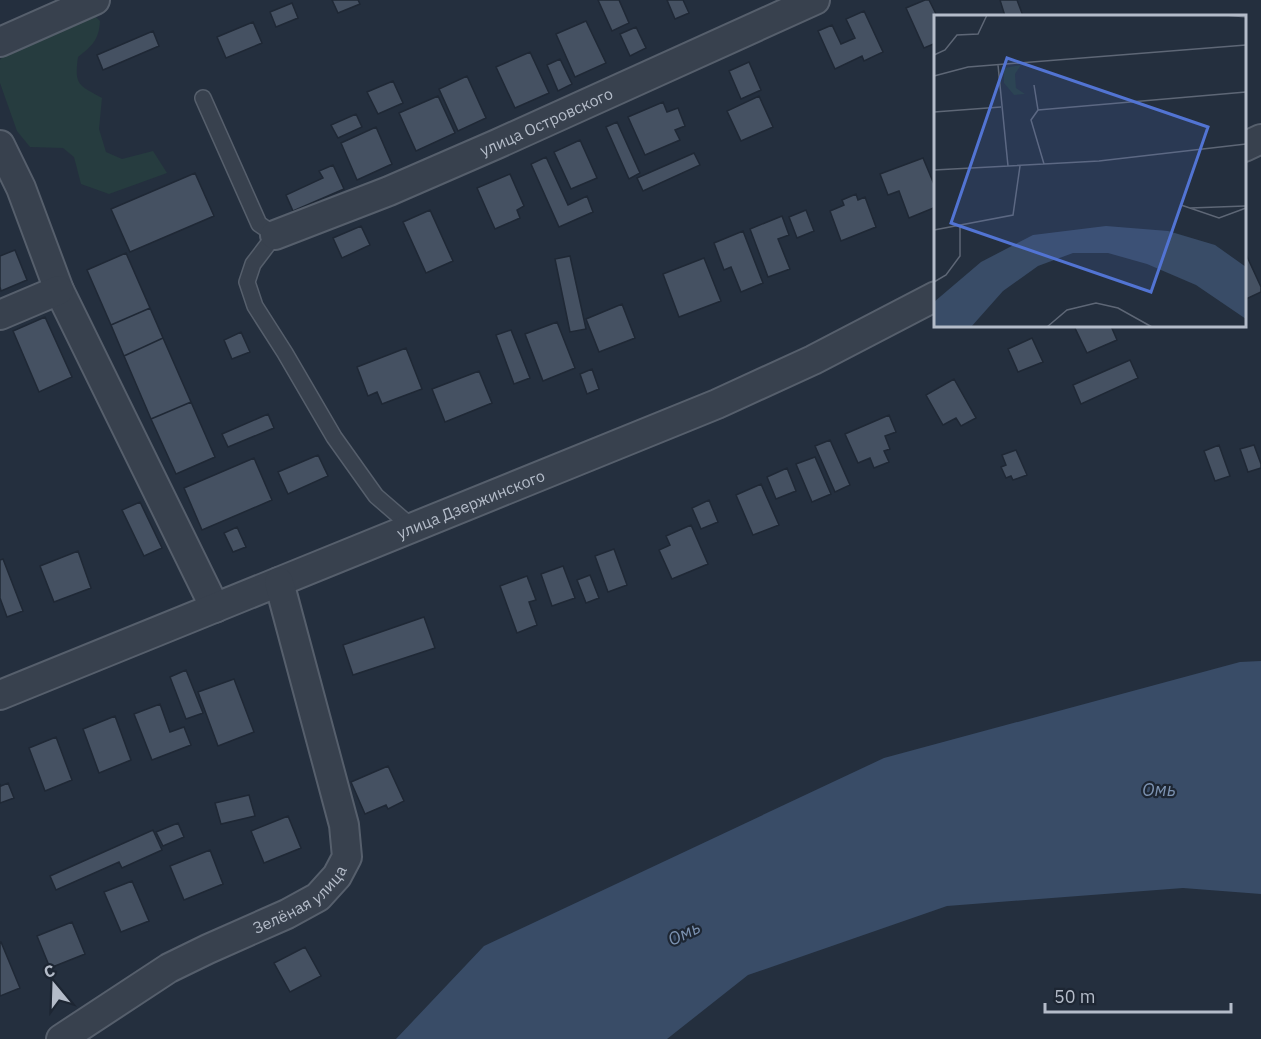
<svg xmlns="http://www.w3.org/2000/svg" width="1261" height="1039" font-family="'IBM Plex Sans',sans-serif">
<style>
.green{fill:#263c3f}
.water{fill:#394c67}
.building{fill:#455162;stroke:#1f2835;stroke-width:1.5}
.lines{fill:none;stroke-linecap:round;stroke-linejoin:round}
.lane-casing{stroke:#565f6c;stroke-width:18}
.street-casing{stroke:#565f6c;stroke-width:32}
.lane{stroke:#38414e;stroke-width:15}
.street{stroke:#38414e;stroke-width:28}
.labels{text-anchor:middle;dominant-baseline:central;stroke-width:4.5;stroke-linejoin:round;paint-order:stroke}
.street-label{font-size:16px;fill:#b4bcc9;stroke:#1d2633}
.water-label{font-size:18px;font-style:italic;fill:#7c92b1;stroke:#1d2633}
.inset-road{fill:none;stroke:#5e6776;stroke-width:1.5}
.view{fill:#5274d3;fill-opacity:0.15;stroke:#5274d3;stroke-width:3}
.inset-edge{fill:none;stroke:#b4bcc9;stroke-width:3}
</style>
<rect width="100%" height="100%" fill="#242f3e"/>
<!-- green -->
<path class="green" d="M93 14 100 21C99 40 92 46 78 57 74 86 79 85 102 98L99 129 106 152 122 159 153 151 167 173 109 194 81 184 74 157 63 148 30 147 17 131 0 83V60L4 53 17 41 51 36 78 15Z"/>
<!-- water -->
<path class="water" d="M1261 661V894L1183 888 947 906 748 975 667 1039H396L484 946 884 758 1240 662Z"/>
<!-- building -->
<path class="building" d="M332 0H358L360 4 338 13Z
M598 0H619L629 23 612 31Z
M667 0H683L689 13 675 19Z
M925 0H929L937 16H936V43L924 48 906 8Z
M1000 0H1017L1023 16H1005Z
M292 3 298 18 276 27 270 12Z
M864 11 883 52 864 61 862 56 835 69 818 31 832 25 841 44 855 38 846 19Z
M586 21 606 63 575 77 556 34Z
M253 22 262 43 226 58 217 37Z
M636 27 646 48 630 56 620 34Z
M153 31 159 46 103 70 97 55Z
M530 52 549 93 515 108 496 67Z
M560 59 572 84 558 91 547 65Z
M749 62 761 90 741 99 729 71Z
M467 76 486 118 458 131 439 89Z
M393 81 403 103 378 114 367 92Z
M438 96 455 133 416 151 399 113Z
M759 96 773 127 741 141 727 111Z
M663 102 667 112 678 108 685 126 675 130 680 140 645 155 628 117Z
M356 114 362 127 338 138 331 125Z
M617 122 640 173 629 179 606 127Z
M376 127 392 164 357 180 341 143Z
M580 140 597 178 571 189 554 152Z
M694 153 700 165 643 191 637 178Z
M546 157 568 205 587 196 593 212 559 227 531 164Z
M923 158 936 189V207L909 218 899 191 888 195 880 174Z
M333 165 344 189 293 211 286 195 323 178 319 171Z
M195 173 214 216 130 252 111 209Z
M510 174 524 206 517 210 520 218 495 229 477 188Z
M856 194 858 200 865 197 876 227 841 241 830 211 844 205 842 200Z
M430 210 453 261 426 273 403 222Z
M806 210 814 231 797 238 789 217Z
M782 216 789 235 778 239 790 269 768 277 750 229Z
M361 226 370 245 342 258 333 238Z
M743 231 763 283 741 292 731 267 724 270 714 243Z
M15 250 27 280 1 291 0 287V256Z
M1244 250 1261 287V292L1244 300Z
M126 253 150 308 111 325 87 270Z
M570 256 586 329 570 332 555 259Z
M704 258 721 301 679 317 663 274Z
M622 304 635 338 599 352 586 319Z
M150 308 163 338 124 356 111 325Z
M45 317 72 377 39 392 13 331Z
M557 322 575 368 543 381 525 334Z
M1074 326H1111L1117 340 1087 353Z
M511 330 530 378 514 384 496 335Z
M241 332 250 352 232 359 224 340Z
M163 338 191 402 151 419 124 356Z
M1032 338 1043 362 1018 372 1008 349Z
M406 348 422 389 382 404 377 392 368 396 357 367Z
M1130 360 1138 378 1081 404 1073 385Z
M592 369 599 389 587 394 580 374Z
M479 371 492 403 445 422 432 389Z
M954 379 976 418 961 426 956 418 943 425 926 395Z
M191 402 215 457 176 474 151 419Z
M268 414 274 428 228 447 222 434Z
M889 415 896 432 885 436 890 449 884 451 889 462 874 468 870 458 858 463 845 434Z
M830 440 850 485 835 492 815 446Z
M1219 445 1230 476 1215 481 1204 451Z
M1254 445 1261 464V468L1248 472 1240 449Z
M1016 450 1027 475 1013 480 1011 476 1006 478 1001 467 1006 465 1002 455Z
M318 455 328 476 288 494 278 472Z
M815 457 831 494 812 502 796 464Z
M254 458 272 500 202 530 184 488Z
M787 468 796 491 776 499 767 477Z
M761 484 779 525 753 535 736 495Z
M709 500 718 522 701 529 692 508Z
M140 502 162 548 144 556 122 510Z
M691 525 708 564 672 579 659 550 670 545 666 536Z
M237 527 246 547 233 552 224 533Z
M614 549 627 585 608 592 595 556Z
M78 551 91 588 54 602 40 566Z
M3 559 23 611 7 617 0 598V560Z
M563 566 575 598 552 606 541 574Z
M590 575 599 598 586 603 577 580Z
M527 576 536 600 529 602 537 625 517 633 500 586Z
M424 617 435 648 353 675 343 645Z
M186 670 203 713 186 719 170 677Z
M234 679 254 732 218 746 198 692Z
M160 704 170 732 184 727 191 745 152 760 134 714Z
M115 716 131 760 99 773 83 729Z
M56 737 72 780 45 791 29 748Z
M388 766 404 801 388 809 386 805 365 814 351 782Z
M8 783 14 798 0 803V784L1 786Z
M249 795 255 816 221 824 215 803Z
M288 816 301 848 264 863 251 831Z
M178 823 184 837 163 846 156 832Z
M153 830 162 850 122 868 119 862 56 890 50 876Z
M210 850 223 884 184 900 170 866Z
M132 881 149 921 121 932 104 892Z
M72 922 85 954 50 968 37 936Z
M0 942H1L20 988 0 996Z
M305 947 321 976 290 992 274 963Z"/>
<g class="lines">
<!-- lane casing -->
<g class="lane-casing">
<path id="lane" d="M203 98 259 224 275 235 253 264 247 282 255 306 285 353 334 437 376 496 413 528"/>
</g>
<!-- street casing -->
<g class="street-casing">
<g id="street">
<path d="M0 42 95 0"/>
<path d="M0 145 21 188 59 290 215 608"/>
<path d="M1244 147 1261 139"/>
<path id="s1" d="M275 235 389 191 497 144 815 0"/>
<path d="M0 315 59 290"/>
<path id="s2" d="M0 695 717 404 813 360 936 296"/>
<path id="s3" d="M61 1039 169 968 208 949 287 914 318 897 337 876 347 857 344 825 279 582"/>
</g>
</g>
<!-- lane -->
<use href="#lane" class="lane"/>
<!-- street -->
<use href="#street" class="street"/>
</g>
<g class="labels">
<!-- street labels -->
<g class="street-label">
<text stroke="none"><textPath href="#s1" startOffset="294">улица Островского</textPath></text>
<text stroke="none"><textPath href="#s2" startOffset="508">улица Дзержинского</textPath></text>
<text stroke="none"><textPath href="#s3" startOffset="278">Зелёная улица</textPath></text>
</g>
<!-- water labels -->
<g class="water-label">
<text x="1159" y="789">Омь</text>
<text transform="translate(684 933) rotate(-26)">Омь</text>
</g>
</g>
<!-- overview -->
<g transform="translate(934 15)">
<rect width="312" height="312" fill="#242f3e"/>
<path d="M87 50 81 59 82 73 91 79 80 80 70 68V53Z" fill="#263c3f"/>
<path d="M172 211 234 216 281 230 312 252V304L262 270 213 249 174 238H139L104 251 69 276 37 312H0V287L47 247 99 220Z" fill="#394c67"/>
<path class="inset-road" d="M292 0 312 2M0 40 11 35 23 20 44 19 53 0M64 50 74 151M0 61 34 52 312 30M100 70 104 95M104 95 312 77M104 95 97 105 110 149M0 97 67 92M0 155 165 146 312 129M247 190 285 203 312 193M256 193 311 191M0 215 79 200 86 151M0 267 12 260 26 241V211M113 312 133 295 162 288 184 293 218 312"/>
<path class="view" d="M73 43 274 112 217 277 17 208Z"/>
<rect width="312" height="312" class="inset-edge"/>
</g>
<!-- north arrow -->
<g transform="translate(54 985) rotate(341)" stroke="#1d2633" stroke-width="4.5" paint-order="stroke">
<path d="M0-4.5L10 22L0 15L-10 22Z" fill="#b4bcc9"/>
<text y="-9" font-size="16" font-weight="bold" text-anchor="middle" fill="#b4bcc9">С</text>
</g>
<!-- scale -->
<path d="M1045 1003v9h186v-9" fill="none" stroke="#b4bcc9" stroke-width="3"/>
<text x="1054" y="1003" font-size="18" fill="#b4bcc9" stroke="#1d2633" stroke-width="4.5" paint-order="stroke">50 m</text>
</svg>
